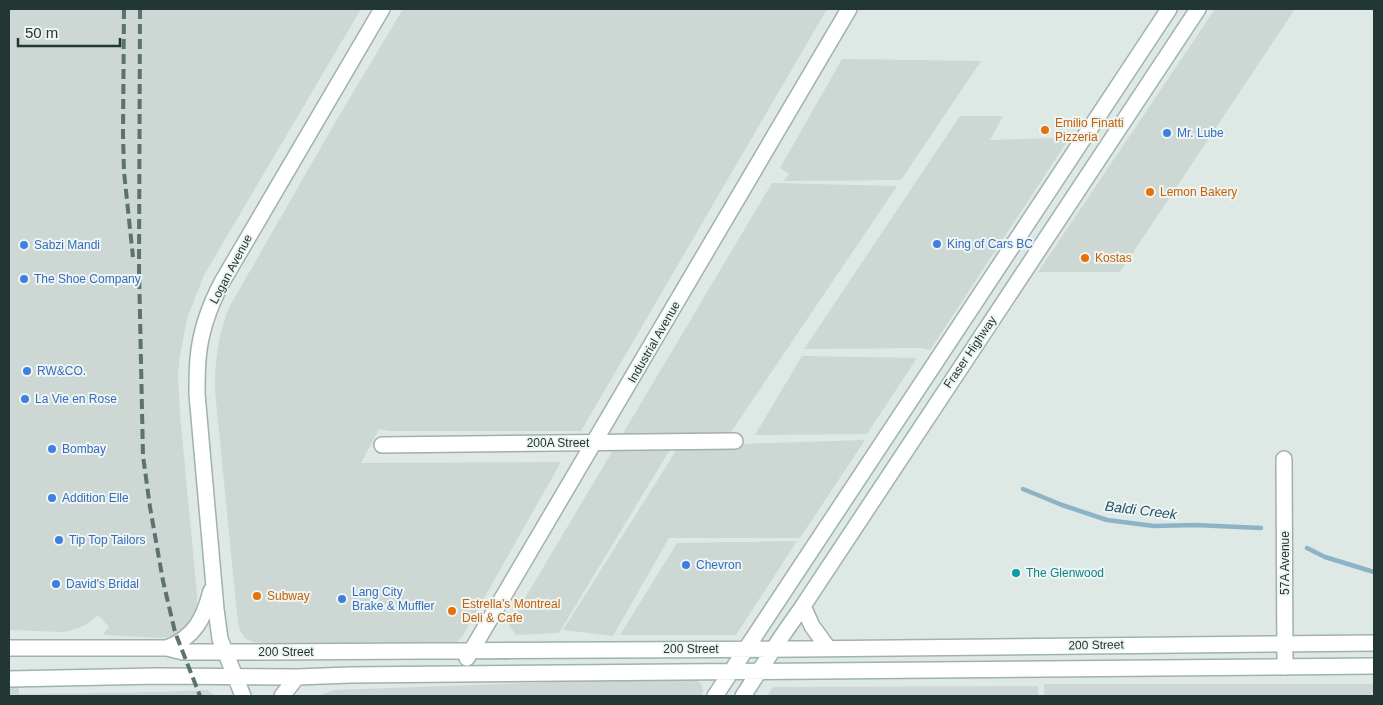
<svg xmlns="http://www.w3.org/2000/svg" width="1383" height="705" font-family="Helvetica,sans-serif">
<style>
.built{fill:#cdd7d4}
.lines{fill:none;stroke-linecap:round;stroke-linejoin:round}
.stream{stroke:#8cb4c7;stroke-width:4.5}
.street-casing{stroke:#a2afac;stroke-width:18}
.secondary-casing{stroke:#9fb2af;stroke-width:18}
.street{stroke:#fff;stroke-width:15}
.secondary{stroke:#fff;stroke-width:15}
.rail{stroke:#5c726f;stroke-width:4;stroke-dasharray:10 5;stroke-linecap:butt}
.food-dot{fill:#e8710a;stroke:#eef5f3;stroke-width:2}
.shop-dot{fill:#3f7fe0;stroke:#eef5f3;stroke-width:2}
.culture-dot{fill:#0f9aa8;stroke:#eef5f3;stroke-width:2}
.labels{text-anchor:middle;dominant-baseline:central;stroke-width:4;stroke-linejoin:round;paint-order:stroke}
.food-label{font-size:12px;fill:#c56008;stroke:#eef5f3;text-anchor:start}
.shop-label{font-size:12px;fill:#366cbe;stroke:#eef5f3;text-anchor:start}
.street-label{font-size:12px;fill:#223634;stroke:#eef5f3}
.culture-label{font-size:12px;fill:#0d838f;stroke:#eef5f3;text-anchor:start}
.water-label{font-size:14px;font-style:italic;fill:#24526a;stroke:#eef5f3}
</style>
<rect width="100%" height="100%" fill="#dee8e5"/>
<!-- built -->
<path class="built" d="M9 9H361L204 275 187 319 180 355 178 375 180 414 197 595V608L195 615 191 624 180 633 171 636 162 638 105 635 104 633 109 627 98 615 87 624 79 628 64 632 9 630Z
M403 9H827L581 431H390L379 429 361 463 561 462 462 637 457 642 452 643H255L245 638 240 630 238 623 215 391V371L219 340 226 315 231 304 336 121Z
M1215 9H1295L1120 272H1038Z
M842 59 981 61 901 180 784 181 789 174 780 168Z
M960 116H1003L990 140 1055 138 1068 140 930 350 921 348 804 349Z
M772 183 897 186 729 435 677 438 559 633 516 635 509 625Z
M802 356 917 358 867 434 755 435Z
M865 440 800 538H669L613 636 563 630 679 446Z
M797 541 736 635H620L677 543Z
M697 680 702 685 703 691 701 696H318L334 690 583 681Z
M1044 684H1374V696H1044Z
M1038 686V696H767L773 687Z
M9 687H19V694L163 692 207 690 215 696H9Z"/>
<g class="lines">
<!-- stream -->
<path class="stream" d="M1023 489 1062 505 1107 520 1154 526 1195 525 1261 528
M1307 548 1325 557 1374 572"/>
<!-- street casing -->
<g class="street-casing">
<path id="street" d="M382 445 735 441
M1284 459 1285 667"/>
</g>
<!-- secondary casing -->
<g class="secondary-casing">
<path id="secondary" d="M803 606 812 626 828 648
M9 648H167L183 652H260L799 649 1374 643
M167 648C195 637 204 618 211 591
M467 658 849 9
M9 679 157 676 297 677 350 675 1374 666
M243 696 220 639 216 609 197 394C197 383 197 371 198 359 200 333 210 305 222 282L382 9
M282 696 297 677
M715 696 1169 9
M743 696 782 636 803 606 1198 9"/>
</g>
<!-- street -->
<use href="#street" class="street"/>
<!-- secondary -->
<use href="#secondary" class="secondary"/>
<!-- rail -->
<path class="rail" d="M124 9 123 135 124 172 133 257
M140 9 139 268 143 456 150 507 163 581 175 632 200 696"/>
</g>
<!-- markers -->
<g class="food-dot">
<circle cx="1045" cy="130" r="5"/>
<circle cx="1150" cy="192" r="5"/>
<circle cx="1085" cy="258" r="5"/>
<circle cx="257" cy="596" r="5"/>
<circle cx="452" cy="611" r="5"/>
</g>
<g class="shop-dot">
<circle cx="1167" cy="133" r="5"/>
<circle cx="937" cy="244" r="5"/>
<circle cx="24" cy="245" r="5"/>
<circle cx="24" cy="279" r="5"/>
<circle cx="27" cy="371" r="5"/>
<circle cx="25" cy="399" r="5"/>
<circle cx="52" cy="449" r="5"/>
<circle cx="52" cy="498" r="5"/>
<circle cx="59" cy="540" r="5"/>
<circle cx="686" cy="565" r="5"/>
<circle cx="56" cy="584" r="5"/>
<circle cx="342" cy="599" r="5"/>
</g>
<circle class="culture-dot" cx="1016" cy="573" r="5"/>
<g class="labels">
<!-- food labels -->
<g class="food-label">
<text x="1055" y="123">Emilio Finatti<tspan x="1055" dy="14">Pizzeria</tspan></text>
<text x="1160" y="192">Lemon Bakery</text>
<text x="1095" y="258">Kostas</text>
<text x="267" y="596">Subway</text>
<text x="462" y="604">Estrella's Montreal<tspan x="462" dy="14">Deli &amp; Cafe</tspan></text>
</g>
<!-- shop labels -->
<g class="shop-label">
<text x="1177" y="133">Mr. Lube</text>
<text x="947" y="244">King of Cars BC</text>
<text x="34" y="245">Sabzi Mandi</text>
<text x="34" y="279">The Shoe Company</text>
<text x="37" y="371">RW&amp;CO.</text>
<text x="35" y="399">La Vie en Rose</text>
<text x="62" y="449">Bombay</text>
<text x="62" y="498">Addition Elle</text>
<text x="69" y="540">Tip Top Tailors</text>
<text x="696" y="565">Chevron</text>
<text x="66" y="584">David's Bridal</text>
<text x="352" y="592">Lang City<tspan x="352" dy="14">Brake &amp; Muffler</tspan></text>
</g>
<!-- street labels -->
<g class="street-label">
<text transform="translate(231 269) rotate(-62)">Logan Avenue</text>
<text transform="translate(654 342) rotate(-60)">Industrial Avenue</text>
<text transform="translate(970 352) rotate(-56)">Fraser Highway</text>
<text x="558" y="443">200A Street</text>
<text transform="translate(1285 563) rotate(-90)">57A Avenue</text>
<text transform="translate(1096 645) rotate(-1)">200 Street</text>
<text x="691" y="649">200 Street</text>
<text x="286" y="652">200 Street</text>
</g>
<!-- culture labels -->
<g class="culture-label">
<text x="1026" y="573">The Glenwood</text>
</g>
<!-- water labels -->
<g class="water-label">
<text transform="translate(1141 510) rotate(7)">Baldi Creek</text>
</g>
</g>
<!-- border -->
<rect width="1383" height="705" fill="none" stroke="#223634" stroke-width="20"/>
<!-- scale -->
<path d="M18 38v8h102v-8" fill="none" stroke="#223634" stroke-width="2.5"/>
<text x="25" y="38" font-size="15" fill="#223634" stroke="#eef5f3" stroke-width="4" paint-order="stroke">50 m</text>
</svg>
